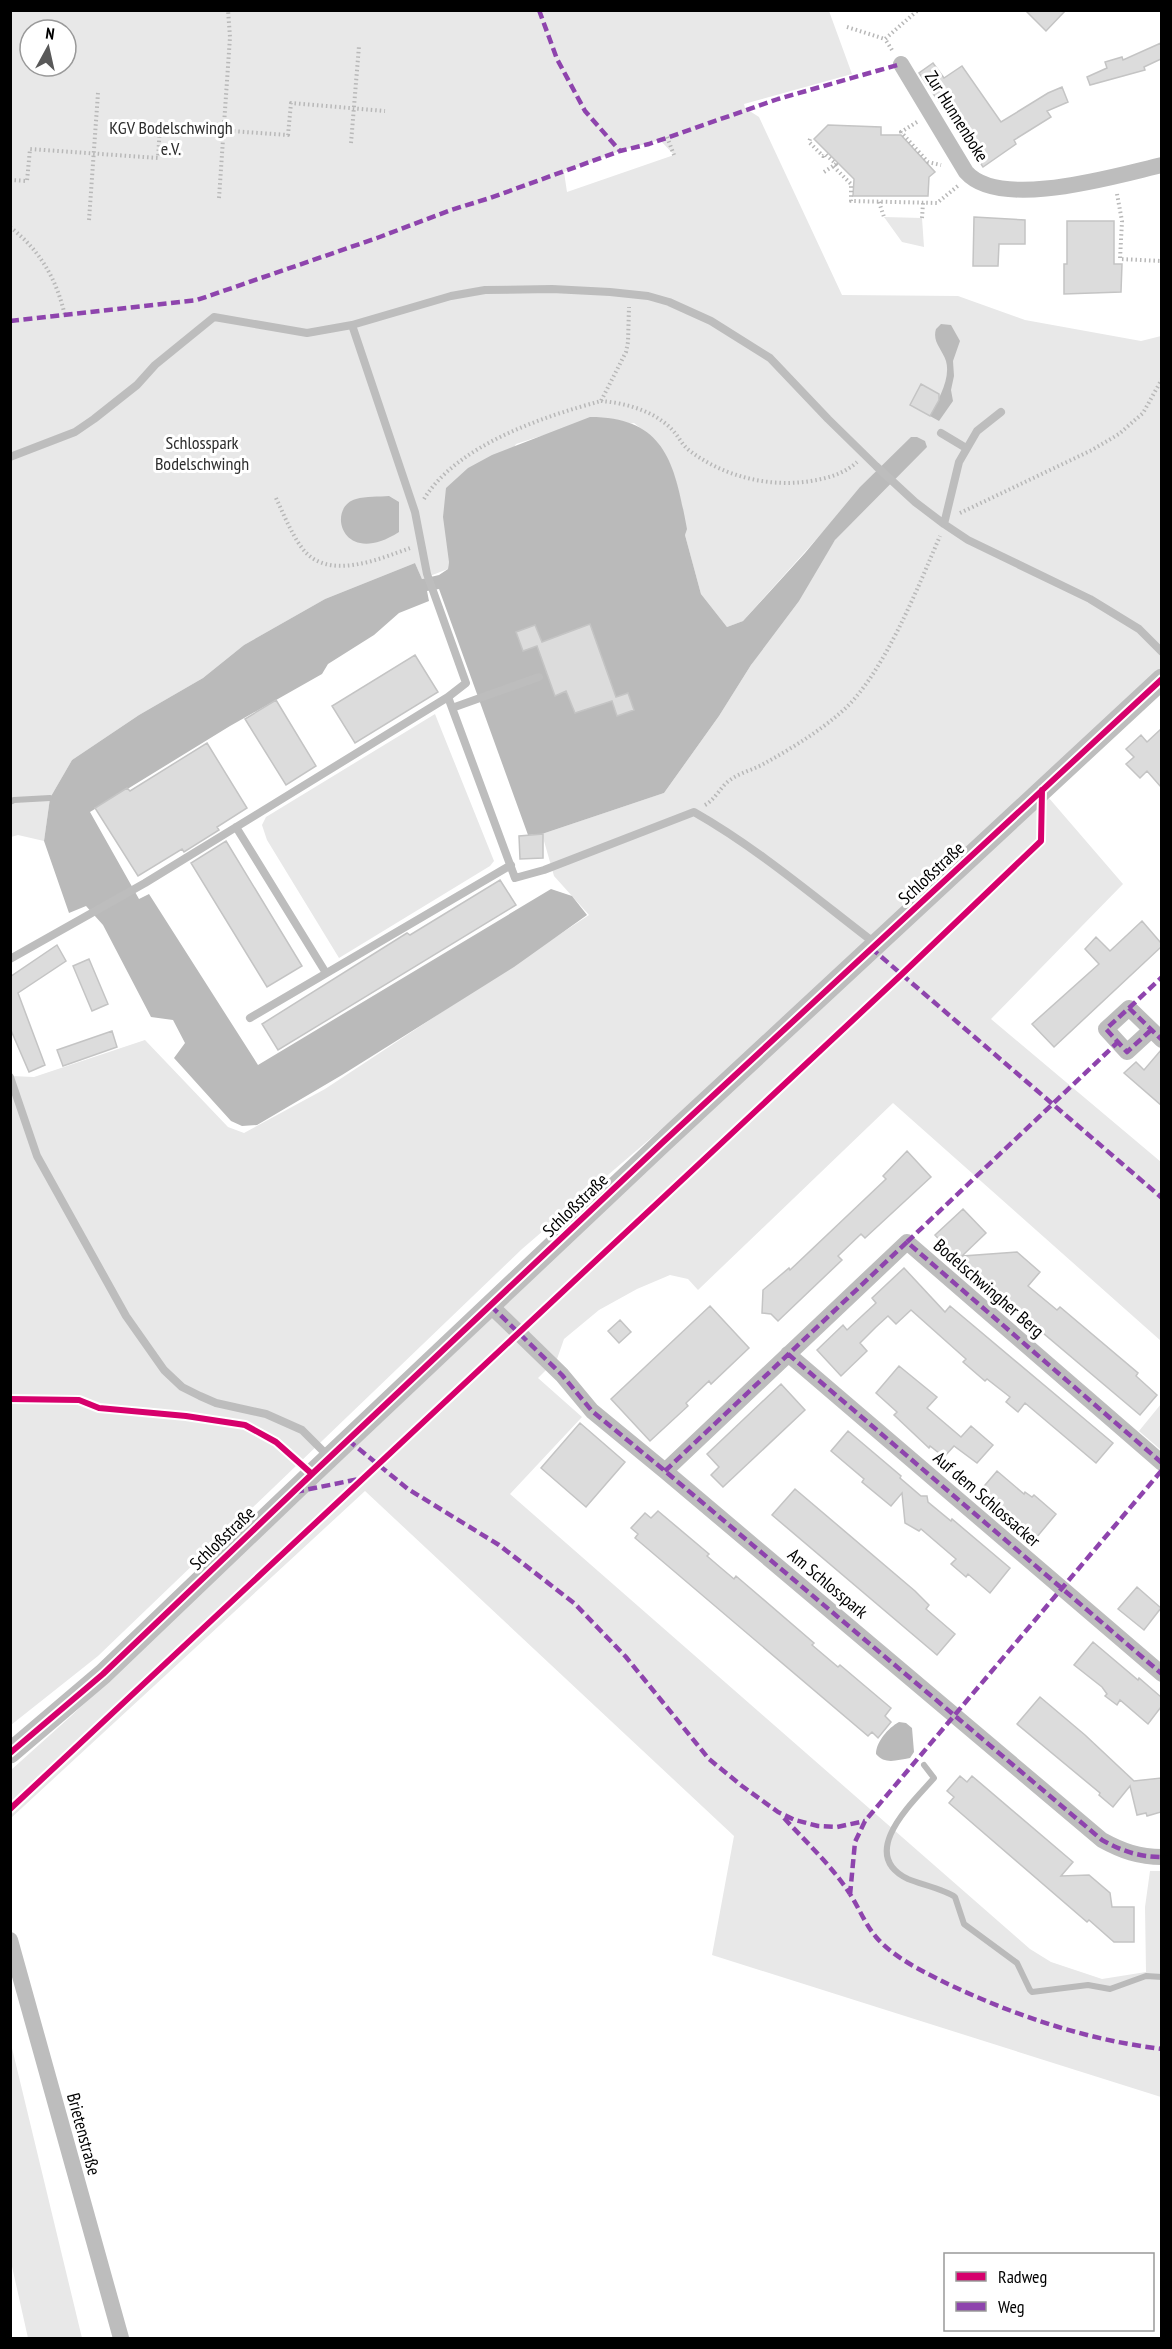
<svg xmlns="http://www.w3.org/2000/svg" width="1172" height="2349" font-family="'PT Sans Narrow',sans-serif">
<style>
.green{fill:#e8e8e8;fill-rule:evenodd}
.water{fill:#bababa}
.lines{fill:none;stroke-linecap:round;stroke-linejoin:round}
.stream{stroke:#bababa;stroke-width:6}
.building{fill:#dcdcdc;stroke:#c4c4c4;stroke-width:1.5}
.path{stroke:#b8b8b8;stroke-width:4;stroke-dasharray:1.5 3;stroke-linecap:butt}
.service{stroke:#bdbdbd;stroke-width:8}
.minor{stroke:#bdbdbd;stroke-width:16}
.tertiary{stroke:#bdbdbd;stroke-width:21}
.quiet{stroke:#8e44ad;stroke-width:4.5;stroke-dasharray:9 4.5;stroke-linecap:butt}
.cycleway-casing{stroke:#fff;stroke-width:10}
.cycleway{stroke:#d6006c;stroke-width:6}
.labels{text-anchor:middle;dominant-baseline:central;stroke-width:6;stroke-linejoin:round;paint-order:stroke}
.street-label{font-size:18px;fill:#000;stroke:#fff}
.park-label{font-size:18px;fill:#2d2d2d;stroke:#fff}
</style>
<rect width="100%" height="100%" fill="#fff"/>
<!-- green -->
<path class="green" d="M10 11H829L852 74 744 104 745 108 759 117 842 295 958 296 1025 320 1141 341 1161 336V679L1042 790 1123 884 991 1019 1161 1162V1341L893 1103 698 1290 688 1279 670 1275 637 1289 599 1310 564 1339 557 1359 538 1378 582 1417 510 1494 1030 1949 1051 1962 1102 1979 1146 1972 1145 1907 1150 1871H1161V2097L712 1955 734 1836 365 1491 11 1818V1770L70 1717 512 1299 865 954 522 1249 98 1656 11 1725V1076L34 1077 145 1040 228 1127 244 1133 325 1089 589 915 554 876 542 834 664 793 719 716 751 665 835 540 847 505 743 621 727 627 701 594 685 535 686 529C677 481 675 455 634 423L541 436 516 444 449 562 448 569 422 579 415 563 325 599 244 645 203 678 139 715 72 760 50 798 44 841 18 835 11 837ZM30 30H66V66H30ZM660 140 674 155 567 192 564 172 620 151Z
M884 217 922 218 924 247 902 242Z
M435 714 494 861 490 866 339 958 267 840 262 825 266 817Z
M1161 1404 1162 1450H1161L1139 1431Z
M11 2044 82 2338H28L11 2262Z"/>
<!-- water -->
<path class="water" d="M941 324 951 325 960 341 953 361 954 376 951 390 953 401 939 421 930 416C938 400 951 379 946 361 942 349 932 342 936 329Z
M590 417C667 417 675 466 687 529L685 535 701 594 727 627 743 621 805 553 860 487 911 437H917L925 441 927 447 835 540 799 601 751 665 719 716 664 793 542 834 528 835 439 589 427 591 429 601 399 613 374 635 328 664 322 674 230 726 90 812 139 899 149 894 258 1065 551 889 572 896 587 915 514 967 342 1075 257 1125 242 1126 231 1121 174 1058 185 1043 173 1020 151 1017 103 925 86 906 69 913 44 841 50 798 72 760 139 715 203 678 244 645 325 599 415 563 422 579 439 575 448 569 449 562 443 517 446 488 468 468 492 455Z
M389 496 399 502V532C341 569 326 507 356 499 366 496 379 497 389 496Z
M899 1722 906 1723 912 1728 914 1752 910 1758C897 1760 885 1765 876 1754 876 1742 888 1728 899 1722Z"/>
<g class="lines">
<!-- stream -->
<path class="stream" d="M10 802 14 800 50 798
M924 1765 934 1778C913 1802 856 1854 908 1879 920 1884 946 1890 955 1897L964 1924 1017 1963 1030 1990 1032 1992 1088 1985 1110 1989 1146 1976 1162 1977"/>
</g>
<!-- building -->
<path class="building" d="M1025 10H1066L1046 31Z
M1161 43V59L1144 67 1145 70 1090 85 1087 77 1107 68 1105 62 1122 57 1123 60Z
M933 63 944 78 962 66 1001 122 1048 93 1062 87 1068 102 1047 111 1051 117 1014 140 1016 144 983 167 919 73Z
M828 125 881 127V135H901L935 172 929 177 928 196H853L854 179 814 139Z
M974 217 1025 220V244H999L998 266H973Z
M1067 221H1114V264H1122L1121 292 1064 294V264H1067Z
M921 384 939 394V400L930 416 910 405Z
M590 624 616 697 628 693 634 710 617 716 612 701 575 713 566 691 555 696 537 646 523 651 516 632 535 625 542 642Z
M415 655 438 692 355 743 332 706Z
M276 700 316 766 286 785 245 719Z
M1161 729V787L1147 771 1140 778 1126 764 1134 757 1126 749 1141 735 1147 742Z
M207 743 247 808 217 827 219 830 184 852 182 849 138 876 95 808 127 788 130 791Z
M543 834V858L520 859 519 836Z
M226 841 302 966 267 987 191 863Z
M500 880 516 905 278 1050 262 1024 407 933 410 935Z
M1142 921 1161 943V947L1054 1047 1032 1024 1099 964 1085 949 1096 937 1110 951Z
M57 945 66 961 18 993 45 1065 29 1072 10 1028V977Z
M89 959 108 1004 92 1011 73 966Z
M112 1031 117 1047 63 1066 57 1050Z
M1161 1050V1105L1124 1073 1136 1062 1144 1070Z
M907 1151 931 1177 865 1238 861 1234 838 1256 842 1260 778 1321 771 1314 762 1313 763 1290 789 1268 790 1270 886 1179 883 1176Z
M963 1209 986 1233 962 1256 1017 1252 1040 1272 1028 1286 1057 1310 1060 1307 1138 1373 1136 1376 1157 1395 1140 1415 953 1257H955L935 1235Z
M904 1268 945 1312 950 1306 1113 1443 1096 1463 1025 1403 1018 1412 1006 1402 1010 1397 987 1379 985 1381 963 1362 966 1359 911 1310 896 1324 888 1316 876 1327 860 1343 867 1351 841 1376 817 1350 843 1325 847 1330 863 1315 876 1303 872 1298Z
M710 1306 749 1348 711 1384 709 1381 686 1403 688 1406 650 1441 611 1399Z
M620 1320 631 1332 619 1343 608 1331Z
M899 1366 937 1397 927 1408 961 1437 971 1426 993 1445 977 1463 954 1446 944 1457 930 1446 929 1448 894 1415 897 1412 876 1393Z
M781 1384 805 1410 723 1487 711 1475 719 1467 707 1454Z
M580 1423 625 1462 586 1507 541 1468Z
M848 1431 901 1476 900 1478 921 1496H927L928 1502 951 1521 952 1519 1010 1568 990 1593 968 1574 966 1577 951 1564 956 1559 921 1529 919 1531 905 1523 902 1493 891 1506 862 1482 864 1479 831 1451Z
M997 1471 1024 1494 1025 1492 1032 1497 1034 1495 1056 1514 1036 1538 980 1491Z
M795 1489 915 1591 929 1605 926 1609 955 1634 937 1655 772 1515Z
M658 1511 709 1554 707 1556 721 1568 734 1579 736 1576 814 1643 812 1645 838 1667 840 1665 891 1708 885 1716 891 1722 878 1738 872 1732 868 1736 635 1538 638 1534 631 1528 645 1513 651 1518Z
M1137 1587 1161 1608 1144 1630 1118 1609Z
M1093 1642 1138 1680 1139 1678 1161 1697V1707L1148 1724 1120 1700 1117 1705 1105 1696 1107 1694 1102 1687 1074 1665Z
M1040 1697 1085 1735 1134 1781 1161 1778V1812L1147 1816 1146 1813 1137 1815 1130 1786 1113 1807 1099 1795 1100 1793 1017 1724Z
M960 1776 967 1782 972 1776 1073 1862 1061 1876 1089 1875 1110 1893 1112 1907H1134V1942H1114L1089 1920 1087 1922 949 1803 954 1797 947 1791Z"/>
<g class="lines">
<!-- path -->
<path class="path" d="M847 27 885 39
M892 50 885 39 918 10
M917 122 901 132 928 162 941 165
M667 137 674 155
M810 139 809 142 823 156 825 154 836 164 833 166 851 184V201L937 203 959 185
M351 143 359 46
M824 172 833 166
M10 180 27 181 30 149 158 158 160 126 288 135 291 103 385 111
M1117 194 1122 221 1120 259 1162 261
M219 198 230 37 228 10
M879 202 884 217
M922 218 923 203
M89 220 98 93
M10 227C40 250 57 280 65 316
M601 401C627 403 658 412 675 433 680 439 683 446 690 451 723 476 769 488 811 481 828 478 844 474 857 462
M276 498C284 515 291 533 302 548 327 582 379 559 410 548
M424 499C457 445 542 417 601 401L626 352 628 342 629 307
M960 513 1092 450 1119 434 1143 413 1162 379
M705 805C716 799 720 787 730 780 741 772 756 769 767 762 792 748 818 732 839 714 882 679 918 587 940 536
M10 1399 79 1400 99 1408 186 1416 245 1425 276 1442 298 1462"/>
<!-- service -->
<path class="service" d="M352 325 415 512 427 574 466 683 448 697
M1001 412 977 431 959 462 944 524 968 540 1090 599 1139 629 1162 652
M941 433 966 448
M10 457 75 432 94 419 137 385 155 365 214 317 307 333 352 325 451 296 485 290 552 289 610 292 648 296 669 302 711 321 770 358 828 419 876 466 915 502 944 524
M452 708 539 677
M236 827 326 973
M10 959 145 883 448 697 515 878 544 870 694 812C759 849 817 899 876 944
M250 1018 511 865
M10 1077 37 1156 126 1316 164 1370 182 1387 200 1396 216 1403 266 1414 302 1430 329 1457"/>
<!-- minor -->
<path class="minor" d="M901 64 966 172C1000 211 1118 175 1162 165
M1151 1030 1127 1052 1106 1029 1129 1008 1162 1040
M491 1306 562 1375 592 1411 665 1471 1102 1840C1122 1851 1139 1857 1162 1857
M788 1354 1162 1674
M665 1471 907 1242 1162 1463
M10 1940 121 2338"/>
<!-- tertiary -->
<path class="tertiary" d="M10 1753 103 1674 312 1474 662 1143 1162 679"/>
<!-- quiet -->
<path class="quiet" d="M539 10 557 59 585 111 620 151
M10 321 197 300 377 238 451 210 490 198 620 151 649 144 778 99 901 64
M871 948 1162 1198
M1129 1008 1162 977
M1151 1030 1127 1052 1106 1029 1129 1008 1162 1040
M907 1242 1118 1042
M491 1306 562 1375 592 1411 665 1471 1102 1840C1122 1851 1139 1857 1162 1857
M788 1354 1162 1674
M348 1440 408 1489 499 1545 574 1603 626 1657 709 1759 742 1786 778 1812 795 1820 818 1826 837 1827 865 1821
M665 1471 907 1242 1162 1463
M295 1492 359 1479
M784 1818C807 1843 832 1866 850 1894 859 1908 865 1924 876 1937 894 1958 924 1972 948 1984 1016 2016 1087 2040 1162 2049
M850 1895 855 1842 865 1821 1162 1470"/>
<!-- cycleway casing -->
<g class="cycleway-casing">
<path id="cycleway" d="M10 1399 79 1400 99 1408 186 1416 245 1425 276 1442 312 1474
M10 1753 103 1674 312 1474 662 1143 1162 679
M10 1809 901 975 1041 841 1042 790"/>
</g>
<!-- cycleway -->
<use href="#cycleway" class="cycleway"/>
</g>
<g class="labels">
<!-- street labels -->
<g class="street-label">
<text transform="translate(957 116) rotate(58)">Zur Hunnenboke</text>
<text transform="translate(931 873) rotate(-43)">Schloßstraße</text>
<text transform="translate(575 1205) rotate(-44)">Schloßstraße</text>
<text transform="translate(989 1288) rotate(41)">Bodelschwingher Berg</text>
<text transform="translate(987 1499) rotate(41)">Auf dem Schlossacker</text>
<text transform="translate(222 1538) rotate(-44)">Schloßstraße</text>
<text transform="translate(828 1583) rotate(40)">Am Schlosspark</text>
<text transform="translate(84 2134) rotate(75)">Brietenstraße</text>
</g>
<!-- park labels -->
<g class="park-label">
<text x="171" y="127">KGV Bodelschwingh<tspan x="171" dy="21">e.V.</tspan></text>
<text x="202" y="442">Schlosspark<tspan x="202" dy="21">Bodelschwingh</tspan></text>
</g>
</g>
<!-- border -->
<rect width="1172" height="2349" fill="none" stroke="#000000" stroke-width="24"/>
<!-- legend -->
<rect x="944" y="2253" width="210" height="78" fill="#ffffff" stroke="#999999" stroke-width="1.5"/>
<rect x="956" y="2272" width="30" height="9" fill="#d6006c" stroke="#999999" stroke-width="1.5"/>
<text x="998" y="2283" font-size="18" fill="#000000">Radweg</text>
<rect x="956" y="2302" width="30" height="9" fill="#8e44ad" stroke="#999999" stroke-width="1.5"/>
<text x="998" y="2313" font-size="18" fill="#000000">Weg</text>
<!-- north arrow -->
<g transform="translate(48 48) rotate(8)"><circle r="28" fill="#ffffff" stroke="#999999" stroke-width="1.5"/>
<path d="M0-4.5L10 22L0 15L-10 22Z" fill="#595959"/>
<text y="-9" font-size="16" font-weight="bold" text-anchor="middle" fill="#000000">N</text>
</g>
</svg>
